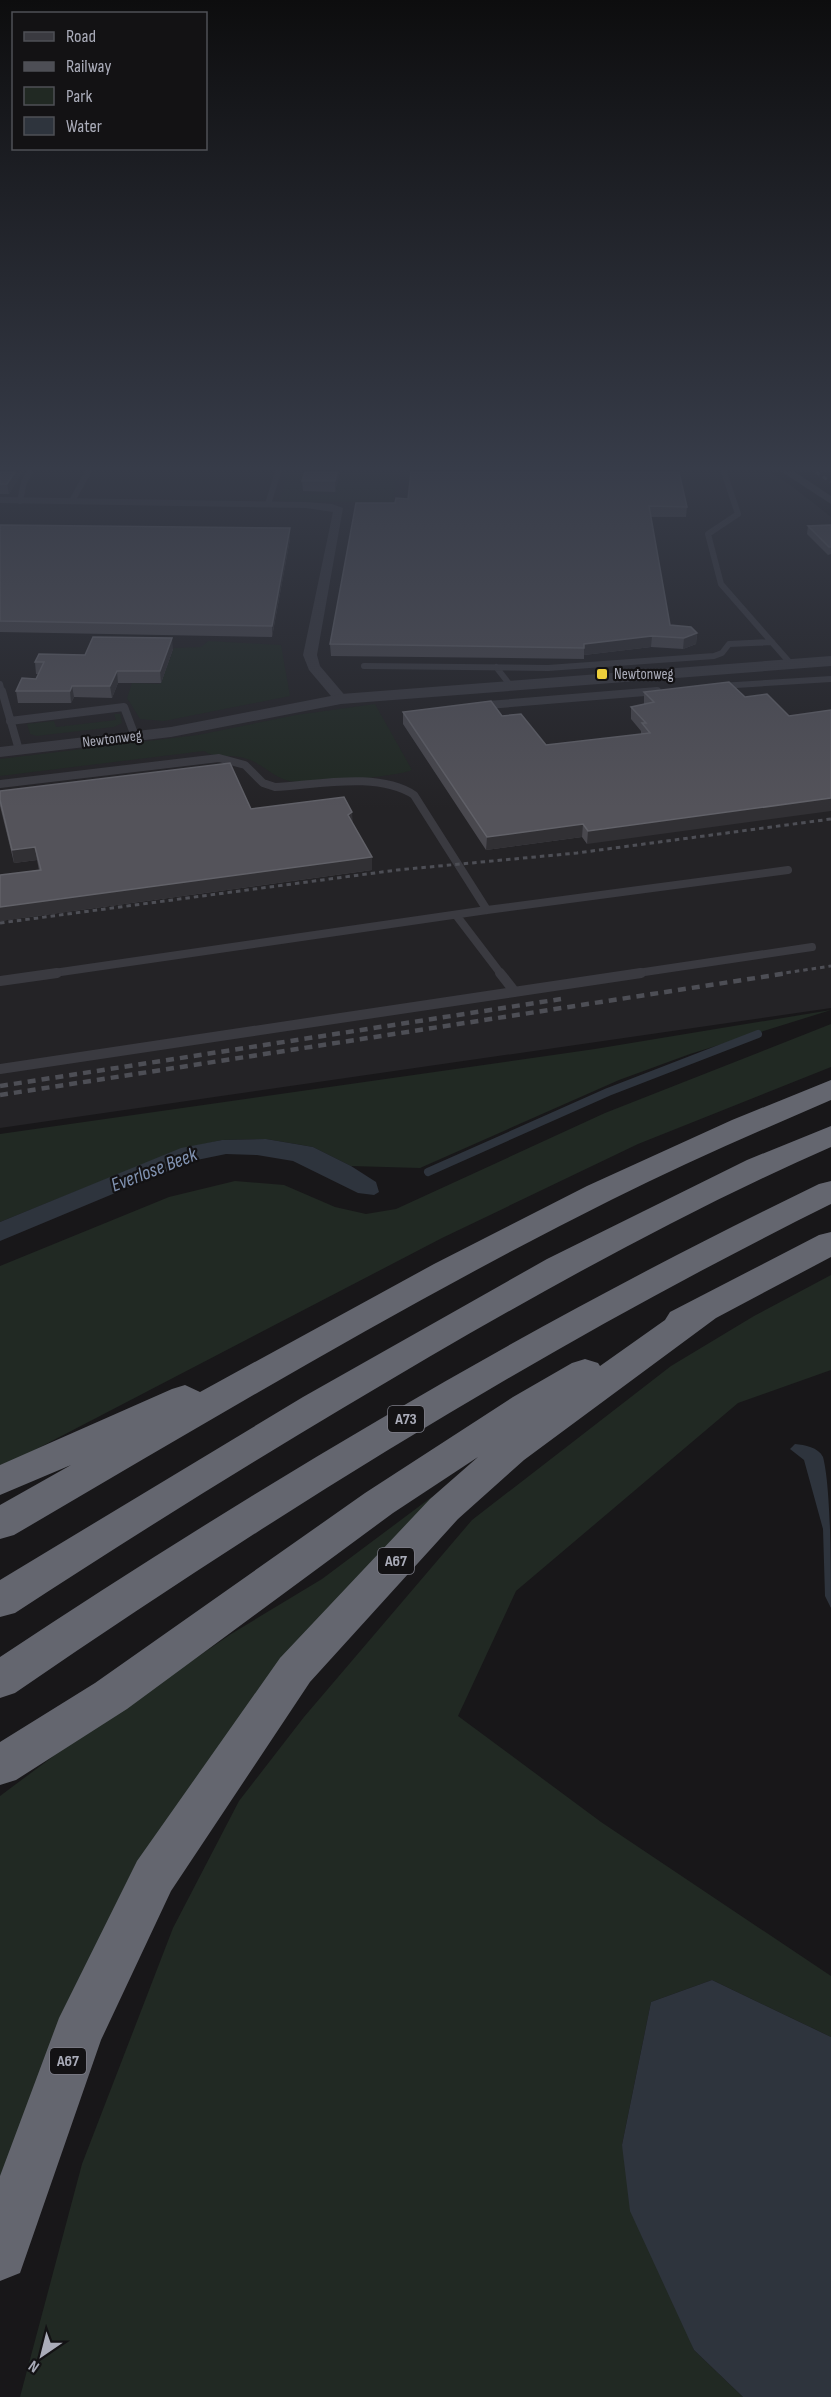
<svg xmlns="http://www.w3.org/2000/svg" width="831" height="2397" font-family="'Sofia Sans Condensed',sans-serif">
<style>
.built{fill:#242326}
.green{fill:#212923}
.water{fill:#2e343d}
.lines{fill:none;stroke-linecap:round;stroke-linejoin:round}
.stream{stroke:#2e343d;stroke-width:8}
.service-far2{stroke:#3a3a40;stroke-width:6}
.service-far1{stroke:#3a3a40;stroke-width:8}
.service{stroke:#3a3a40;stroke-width:10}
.minor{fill:#3a3a40;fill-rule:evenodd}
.tertiary{fill:#3a3a40;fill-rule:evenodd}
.motorway{fill:#64666f;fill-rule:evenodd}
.rail-far1{stroke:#4d4e55;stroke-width:3;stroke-dasharray:4.5 4;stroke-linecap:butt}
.rail{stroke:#4d4e55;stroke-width:4.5;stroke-dasharray:8 6;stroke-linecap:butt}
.wall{fill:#49484e}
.shaded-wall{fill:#313034}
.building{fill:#54535a;stroke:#616168;stroke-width:1.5}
.poi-dot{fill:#edcf3b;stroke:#131214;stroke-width:2}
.labels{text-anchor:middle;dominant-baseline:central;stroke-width:4.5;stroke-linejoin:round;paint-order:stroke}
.far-poi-label{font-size:15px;fill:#aaacb9;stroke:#131214;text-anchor:start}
.far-street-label{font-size:15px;fill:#aaacb9;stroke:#131214}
.shield{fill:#131214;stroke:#7d7e88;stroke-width:1.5}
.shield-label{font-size:16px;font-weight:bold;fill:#aaacb9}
.water-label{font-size:20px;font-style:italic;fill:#8294b3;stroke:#131214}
</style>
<rect width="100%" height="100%" fill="#181719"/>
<!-- built -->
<path class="built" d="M0 472H770L793 487 831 517V1008L0 1128Z"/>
<!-- green -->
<path class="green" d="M288 472H305L300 494H335L340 472H398L393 502 280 501Z
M208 641 281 645 290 696 164 721 140 719 127 698 132 683 160 684 174 648 201 647Z
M375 704 412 770C396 777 306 785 289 781 272 777 261 762 244 758 231 754 215 759 204 751L0 776V759L198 735 296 715Z
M114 714H120L122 723 114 727 36 736 30 734 27 724 54 721 56 727 116 720Z
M831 1010 690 1054 619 1080 420 1168 351 1166 313 1147 266 1139 222 1140 181 1149 0 1222V1134L595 1049Z
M831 1024V1067L638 1144 442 1238 0 1468V1266L169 1197 235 1181 284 1185 335 1207 366 1214 396 1209 605 1113Z
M831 1275V1370L738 1403 516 1591 458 1716 601 1822 831 1976V2037L712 1980 651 2002 622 2145 694 2350 743 2397H20L82 2164 173 1928 239 1801 304 1717 472 1520 671 1366 754 1316Z
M433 1496 301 1650 0 2187V1796L59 1752 231 1634 322 1579Z"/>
<!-- water -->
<path class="water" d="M266 1139 313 1147 351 1166 376 1182 379 1192 374 1195 358 1193 293 1161 257 1155 226 1154 192 1161 0 1241V1222L181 1148 222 1140Z
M795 1444C805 1445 818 1447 823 1457 831 1487 831 1571 831 1608L825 1596 823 1529 804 1460 790 1449Z
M712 1980 831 2037V2397H743L694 2350 630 2211 622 2145 651 2002Z"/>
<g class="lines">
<!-- stream -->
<path class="stream" d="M428 1172 608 1092 758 1034"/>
<!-- service-far2 -->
<path class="service-far2" d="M724 472 738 514 708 534 721 584 791 664
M20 501 24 482 30 472
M72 501 88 472
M268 504 278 472
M364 666 548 668 714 656 722 653 729 644 772 642
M496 667 510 685
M0 684 2 692
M720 686 831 679
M640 692 657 691"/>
<!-- service-far1 -->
<path class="service-far1" d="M2 691 19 750
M488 705 657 691
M10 721 124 707 135 736
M0 784 219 758 245 765 263 783 275 787C316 785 378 771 414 795L487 910
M456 915 501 974
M47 974 487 910 788 870
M631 974 812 947"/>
<!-- service -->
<path class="service" d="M500 973 515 992
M0 981 57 973
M0 1069 641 973"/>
<!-- minor -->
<path class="minor" d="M782 472H795L831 496V504Z
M0 497 306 502 332 504 343 508 317 655 320 666 348 699 341 703 336 702 309 670 303 655 333 512 306 508 0 503Z"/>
<!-- tertiary -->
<path class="tertiary" d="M831 656V666L341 704 171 737 0 757V747L171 727 341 694Z"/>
<!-- motorway -->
<path class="motorway" d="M831 1080V1100C757 1132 683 1164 611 1200 407 1302 211 1420 14 1535L0 1539V1505L71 1465 0 1495V1465L172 1389 185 1385 200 1392 434 1264 587 1186 732 1120Z
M831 1126V1147C692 1208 560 1281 429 1357 289 1439 151 1524 15 1613L0 1617V1580L303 1397 547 1259 747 1160Z
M831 1181V1204C545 1346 279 1512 15 1693L0 1698V1657C266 1481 531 1323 819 1184Z
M831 1232V1257L716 1318 524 1460 458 1519 310 1682 171 1891 101 2040 20 2273 0 2281V2176L59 2018 137 1861 280 1658 430 1499 478 1457 393 1513 127 1709 16 1780 0 1785V1742L95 1683 365 1493 513 1397 572 1363 585 1359 598 1363 600 1366 665 1320 670 1312 819 1235Z"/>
<!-- rail-far1 -->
<path class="rail-far1" d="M816 472 831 482
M0 923 397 870 577 853 831 819
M778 974 831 966"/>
<!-- rail -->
<path class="rail" d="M0 1086 561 999
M0 1095 788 973"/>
</g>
<!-- wall -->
<path class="wall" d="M0 472H22L9 494H0Z
M340 472 335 492 303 491 302 481Z
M408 499 687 507 686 517H651L670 625 697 633 696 644 683 649 651 647 584 655V659L331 656 330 644 387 503H395Z
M0 525 290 539 272 637 0 632Z
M831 525V554L828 555 807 534 808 526Z
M173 649 161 683H118L112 698 74 697 71 703H18L16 691 36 679 39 674H36L35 662 85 655Z
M644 692 745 697 587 844 582 837 486 850 403 724V712L502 716 546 745 641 734V731L631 719V707L644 704Z
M0 791 251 809 353 824 372 870 0 921V875L39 870 37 860 14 863 0 806Z"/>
<!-- shaded-wall -->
<path class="shaded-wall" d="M15 472H22L9 494 7 484Z
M337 472H340L335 492V481Z
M290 528V539L272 637V626Z
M697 633 696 644 683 649 684 638Z
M652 636 651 647 584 655V644Z
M172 638 173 649 161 683 160 671Z
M117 671 118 683 112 698 110 686Z
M72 686 74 697 71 703 70 691Z
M831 798V811L587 844 588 831Z
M352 812 353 825 348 815Z
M583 824 582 837 486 850 487 837Z
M35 847 37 860 14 863 12 850Z
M372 857V870L0 921V907Z"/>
<!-- building -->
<path class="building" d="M0 472H15L7 484H0Z
M305 472H337L335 481H302Z
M411 472H679L687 507 649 506 670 625 691 627 697 633 684 638 652 636 584 644V648L330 644 356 503H395L396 498 408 499Z
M0 525 290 528 272 626 0 621Z
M831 525V547H829L808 526Z
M93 637 172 638 160 671H117L110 686H72L70 691H16L22 678 36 679 44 662H35L39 654 85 655Z
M729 682 745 697 767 694 789 716 831 710V798L588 831 583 824 487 837 403 712 491 701 502 716 521 714 546 745 650 733 642 723H646L631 707 654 702 644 692Z
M230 763 251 809 344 797 352 812 348 815 372 857 0 907V875L41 870 35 847 12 850 0 800V791Z"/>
<!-- sky -->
<linearGradient id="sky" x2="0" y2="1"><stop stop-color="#0d0d0e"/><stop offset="0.58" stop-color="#373c49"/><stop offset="1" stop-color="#373c49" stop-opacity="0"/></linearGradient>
<rect width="831" height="808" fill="url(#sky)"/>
<!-- markers -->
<rect class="poi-dot" x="596" y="668" width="12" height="12" rx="3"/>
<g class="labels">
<!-- far-poi labels -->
<g class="far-poi-label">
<text x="614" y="674">Newtonweg</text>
</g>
<!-- far-street labels -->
<g class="far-street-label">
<text transform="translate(112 739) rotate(-7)">Newtonweg</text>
</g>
<!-- shield labels -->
<g class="shield">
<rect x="388" y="1406" width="36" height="26" rx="4.5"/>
<rect x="378" y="1548" width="36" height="26" rx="4.5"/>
<rect x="50" y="2048" width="36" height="26" rx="4.5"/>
</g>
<g class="shield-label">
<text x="406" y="1419">A73</text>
<text x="396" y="1561">A67</text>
<text x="68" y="2061">A67</text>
</g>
<!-- water labels -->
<g class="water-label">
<text transform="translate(154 1170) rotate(-21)">Everlose Beek</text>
</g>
</g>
<!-- legend -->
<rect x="12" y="12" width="195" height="138" fill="#131214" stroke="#4f5056" stroke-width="1.5"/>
<rect x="24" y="32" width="30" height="9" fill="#3a3a40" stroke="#4f5056" stroke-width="1.5"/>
<text x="66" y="42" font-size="18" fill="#aaacb9">Road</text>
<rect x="24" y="62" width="30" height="9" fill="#4d4e55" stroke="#4f5056" stroke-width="1.5"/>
<text x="66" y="72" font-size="18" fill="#aaacb9">Railway</text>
<rect x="24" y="87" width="30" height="18" fill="#212923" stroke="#4f5056" stroke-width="1.5"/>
<text x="66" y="102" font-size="18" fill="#aaacb9">Park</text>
<rect x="24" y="117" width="30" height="18" fill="#2e343d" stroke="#4f5056" stroke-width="1.5"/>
<text x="66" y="132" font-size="18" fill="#aaacb9">Water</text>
<!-- north arrow -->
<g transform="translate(42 2355) rotate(215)" stroke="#131214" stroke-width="4.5" paint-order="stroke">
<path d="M0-4.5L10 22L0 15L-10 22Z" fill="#aaacb9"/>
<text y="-9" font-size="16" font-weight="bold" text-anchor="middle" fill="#aaacb9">N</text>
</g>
</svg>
